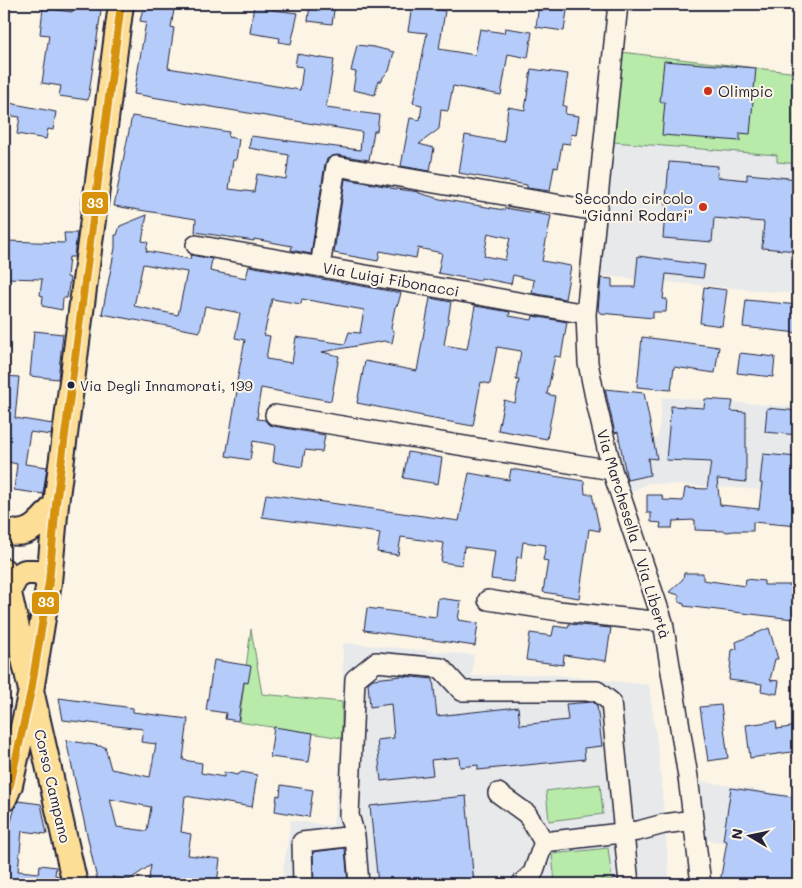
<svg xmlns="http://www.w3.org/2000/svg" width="802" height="888" font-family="Mali,sans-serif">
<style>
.built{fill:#e7e9eb}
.green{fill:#b8eaaa;stroke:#6d8672}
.building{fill:#b5ccfa;stroke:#22223b;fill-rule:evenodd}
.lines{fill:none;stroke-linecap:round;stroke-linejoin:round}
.minor-casing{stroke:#22223b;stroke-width:22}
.major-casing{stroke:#22223b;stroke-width:28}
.minor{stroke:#fcf5e5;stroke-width:19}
.major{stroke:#fdde96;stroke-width:24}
.bus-1-casing{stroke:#fcf5e5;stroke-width:11}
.bus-1{stroke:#d79209;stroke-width:8}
.poi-dot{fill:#c8321e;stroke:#fcf5e5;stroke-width:2}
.bus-dot{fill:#22223b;stroke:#fcf5e5;stroke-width:2}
.labels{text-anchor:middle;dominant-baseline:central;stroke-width:4;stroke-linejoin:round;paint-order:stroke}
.bus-label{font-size:14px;fill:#22223b;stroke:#fcf5e5;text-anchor:start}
.poi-label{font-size:15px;fill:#22223b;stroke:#fcf5e5;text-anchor:start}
.street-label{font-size:15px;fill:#22223b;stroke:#fcf5e5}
.line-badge{stroke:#fcf5e5;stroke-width:2}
.badge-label{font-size:14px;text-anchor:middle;font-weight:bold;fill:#fff}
</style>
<rect width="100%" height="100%" fill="#fcf5e5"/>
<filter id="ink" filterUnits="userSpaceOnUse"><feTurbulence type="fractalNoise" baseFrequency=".02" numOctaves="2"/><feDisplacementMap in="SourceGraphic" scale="10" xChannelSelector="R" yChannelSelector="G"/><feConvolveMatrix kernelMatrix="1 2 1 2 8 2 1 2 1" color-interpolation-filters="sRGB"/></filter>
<g filter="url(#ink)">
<!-- built -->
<path class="built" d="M613 142 777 155V162L798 164V294L592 275 595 252 603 251Z
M662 397 798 407V492L648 483 625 495 610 447 658 438Z
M343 643 474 655 472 676 547 674 649 685 659 758 670 884H281L291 820 333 826 342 738Z
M691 780 798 796V853L700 839Z"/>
<!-- green -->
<path class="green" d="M621 52 798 73V164L777 162V155L613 142Z
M251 629 262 694 342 702V738L239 722Z
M600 784 603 814 549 821 546 791Z
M608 848 612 880 571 884H555L552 854Z"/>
<!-- building -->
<path class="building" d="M73 4H102L88 100 59 96 61 86 42 83 49 35 40 34 43 8 72 12Z
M144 4H175L171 27 174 28 168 68 300 90 303 67 295 66 297 54 334 60 326 108 379 115 377 131H374L369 160 337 155 332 156 327 159 325 164 311 254 291 250 292 246 254 239V241L195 232 196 219 114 206 132 116 229 132 228 137 239 139 236 160H233L229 189 254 192 257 174 286 179 289 155 249 148 251 136 360 150 362 132 134 94 146 22 140 21Z
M254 4H274L273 10 298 13 291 44 279 42 280 38 250 33Z
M310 4H335L332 24 308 21Z
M539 4H568L564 31 536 27Z
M412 6 445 11 439 49 475 55 480 29 504 33 505 28 532 32 528 58 508 54 501 95 453 86 448 111 441 110 439 129 419 144 434 148 430 171 401 166 410 118 420 120 422 105 413 103 427 33 408 31Z
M357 45 374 47 394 52 389 71 383 77 382 81H378L375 95 353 90 356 72 351 71Z
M664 61 756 68 750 134 740 133V141L662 135 665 102H660Z
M531 69 568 74 563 106H566L565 114 579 116 576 135 571 134 570 144 562 143 558 168 554 167 550 191 527 188V185L459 173 465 135 504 142 508 107 525 110Z
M4 102 56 112 53 130 48 129 46 139 17 134 20 117 4 115Z
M669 162 718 166 717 177 747 180V174L798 179V251L762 248 764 222 714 218 712 242 663 238Z
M345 179 390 187V188L419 192V193L440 199 504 210 505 208 551 216 542 261 571 266 565 299 532 293 534 280 513 275 511 284 481 278 480 281 438 273 442 253 418 248 416 258 380 251 378 261 334 253ZM488 233 510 238 505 260 484 256Z
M147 215 142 241 148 242 146 251 190 259 191 255 212 259 210 271 246 278 249 266 401 293 398 304 395 307 391 328 394 333 392 343 384 341 322 352 339 356 331 401 261 388 257 412H258L257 419 265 420 268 424 273 426 325 435 322 452 305 450 302 467 273 462 275 445 253 441 250 460 226 456 237 391H235L245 340 235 338 240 313 205 306 200 332 102 314 115 248V235H117L120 226ZM143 264 187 272 178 315 134 306ZM272 299 301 304 302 299 364 310 360 333 349 332 345 344 296 337 292 363 266 359 270 336 264 335Z
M64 233H77L74 257H69L67 277 70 278 67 298H63L62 310 42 306 43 296 40 295 42 279 5 278 6 241 65 243Z
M638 256 705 265 703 278 666 274 663 299H667L666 312H653V318L600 313 598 310 601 278 612 279V287H635Z
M704 287 727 290 722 326 700 323Z
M430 298 451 302 444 345 467 349 475 306 510 312 509 316 532 320 533 316 567 322 561 357 555 356 547 394 555 396 547 439 498 430 504 400 515 403 519 380H516L521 351 497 347 490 384 481 382 473 426 423 417V416L357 403 365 361 417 371Z
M746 300 798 305V333L743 327Z
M34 331 63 334 58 379 30 376Z
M642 337 719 347 715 373 674 367 671 390 637 387Z
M740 353 775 357 773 377 737 373Z
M4 376 19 377 15 418 53 424 51 435 30 432 25 464 47 467 43 494 14 490 17 464 4 461Z
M605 389 644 393 657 459 648 458 650 475 627 480 618 432 615 433Z
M705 399 733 401 731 411 746 412V482L717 479 720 505 759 509 762 483H760L763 454 798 457V526L753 522V531H734L727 532 725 531 695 530V520L673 521 672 528H660L661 523 651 522V513H647V495H662L663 500 683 501 685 488 707 489 711 462 666 460 671 406 704 408Z
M767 408 798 411V435L765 432Z
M408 452 442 458 438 484 403 478Z
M511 469 584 481 585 494H592L600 531 589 529 579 598 543 592 548 561 543 560 546 545 523 542 521 558 517 557 514 582 491 579 495 551 464 547 462 565 441 562 444 543 401 537 398 555 377 552 380 533 262 517 266 494 459 521 469 473 509 480Z
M684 573H703V580L745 586 746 579 764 581V585H797L793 619 684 606V604L679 602V595L669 592 683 579Z
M438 598 461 601 458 620 478 623 475 646 364 630 367 608 436 617Z
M569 624 611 628 606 661 564 655 563 665 526 660 530 633 552 636 554 626 568 628Z
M769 628 778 659H775L770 680 779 681 777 694 761 691 762 684 729 680 732 650 737 649 736 642Z
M214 660 251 666 248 683 244 682 238 721 225 719 226 713 206 710Z
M402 676 433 679 437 716 518 707 520 725 568 720 566 704 593 702 597 706 602 746 584 748 585 759 478 770V765L460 767 459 757 431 760 433 775 381 781 377 740 394 738 391 704 370 707 368 683 373 679Z
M59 698 133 708V712L188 719 183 760 202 763 201 773 224 777V772L237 775 242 772 257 775 252 807 185 796 181 832 191 834 188 855 220 859 217 884H148L151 865 129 880 112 877 115 884H98L66 740 105 747 111 769 150 777 156 744 141 742 143 729 63 720ZM110 799 151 807 147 831 117 827Z
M721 705 728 758 708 761 700 707Z
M776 721 777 729 798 726V751L750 758 746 725Z
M274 727 313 733 309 762 270 757Z
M281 785 313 790 309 817 275 811 277 795 280 796Z
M731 788 798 798V884H732L720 882 727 841 723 840Z
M466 796 474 884H378L370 806Z
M18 801 41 804 47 834 22 831 18 871 39 873 40 865 56 867 55 875 59 876 61 884H4V848L15 807Z
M345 848 348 884H314L313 852Z"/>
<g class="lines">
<!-- minor casing -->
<g class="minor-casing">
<path id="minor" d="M618 4 586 314 588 363 596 402 612 470 663 622 688 777 701 884
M196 245 586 314
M320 267 336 166 596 211
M275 415 612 470
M488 600 559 611 663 622
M498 793 527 814 544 842
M355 836 359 884
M303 884 302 842 355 836 349 815 355 679 376 662 441 668 462 691H597L611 702 629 884
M521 884 533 873 544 842 638 831 664 824 693 820"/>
</g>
<!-- major casing -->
<g class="major-casing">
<path id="major" d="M4 530C29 540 41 521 56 504
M4 571 75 884
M8 592 16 577 25 572H35L42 574 49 582
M4 799 10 785 31 691 49 582 56 504 121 4"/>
</g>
<!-- minor -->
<use href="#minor" class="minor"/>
<!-- major -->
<use href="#major" class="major"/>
<!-- bus-1 casing -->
<g class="bus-1-casing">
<path id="bus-1" d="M4 799 10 785 31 691 49 582 56 504 121 4"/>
</g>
<!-- bus-1 -->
<use href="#bus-1" class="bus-1"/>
</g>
</g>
<!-- markers -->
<g class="poi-dot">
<circle cx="708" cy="91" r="5"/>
<circle cx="703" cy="207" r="5"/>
</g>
<circle class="bus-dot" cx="71" cy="385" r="4.5"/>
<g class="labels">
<!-- bus labels -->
<g class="bus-label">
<text x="80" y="385">Via Degli Innamorati, 199</text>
</g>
<!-- poi labels -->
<g class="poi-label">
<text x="718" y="91">Olimpic</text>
<text x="693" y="198" text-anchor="end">Secondo circolo<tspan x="693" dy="17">"Gianni Rodari"</tspan></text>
</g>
<!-- street labels -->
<g class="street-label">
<text transform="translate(391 279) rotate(10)">Via Luigi Fibonacci</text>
<text transform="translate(634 534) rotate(73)">Via Marchesella / Via Libertà</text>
<text transform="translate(53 786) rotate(77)">Corso Campano</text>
</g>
</g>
<g class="line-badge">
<rect x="81" y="191" width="28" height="24" rx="5" fill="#d79209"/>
<rect x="31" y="591" width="29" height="24" rx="5" fill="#d79209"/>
</g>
<g class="badge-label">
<text x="95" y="208">33</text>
<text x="46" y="607">33</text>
</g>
<!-- margin -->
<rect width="802" height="888" fill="none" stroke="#fcf5e5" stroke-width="20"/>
<rect x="10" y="10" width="782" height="868" fill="none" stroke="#22223b" stroke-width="2" filter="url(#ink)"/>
<!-- north arrow -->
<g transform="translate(750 836) rotate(279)" stroke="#fcf5e5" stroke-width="4" paint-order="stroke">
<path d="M0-4L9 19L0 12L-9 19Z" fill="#22223b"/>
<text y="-8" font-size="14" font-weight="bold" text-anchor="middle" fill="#22223b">N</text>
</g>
</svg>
